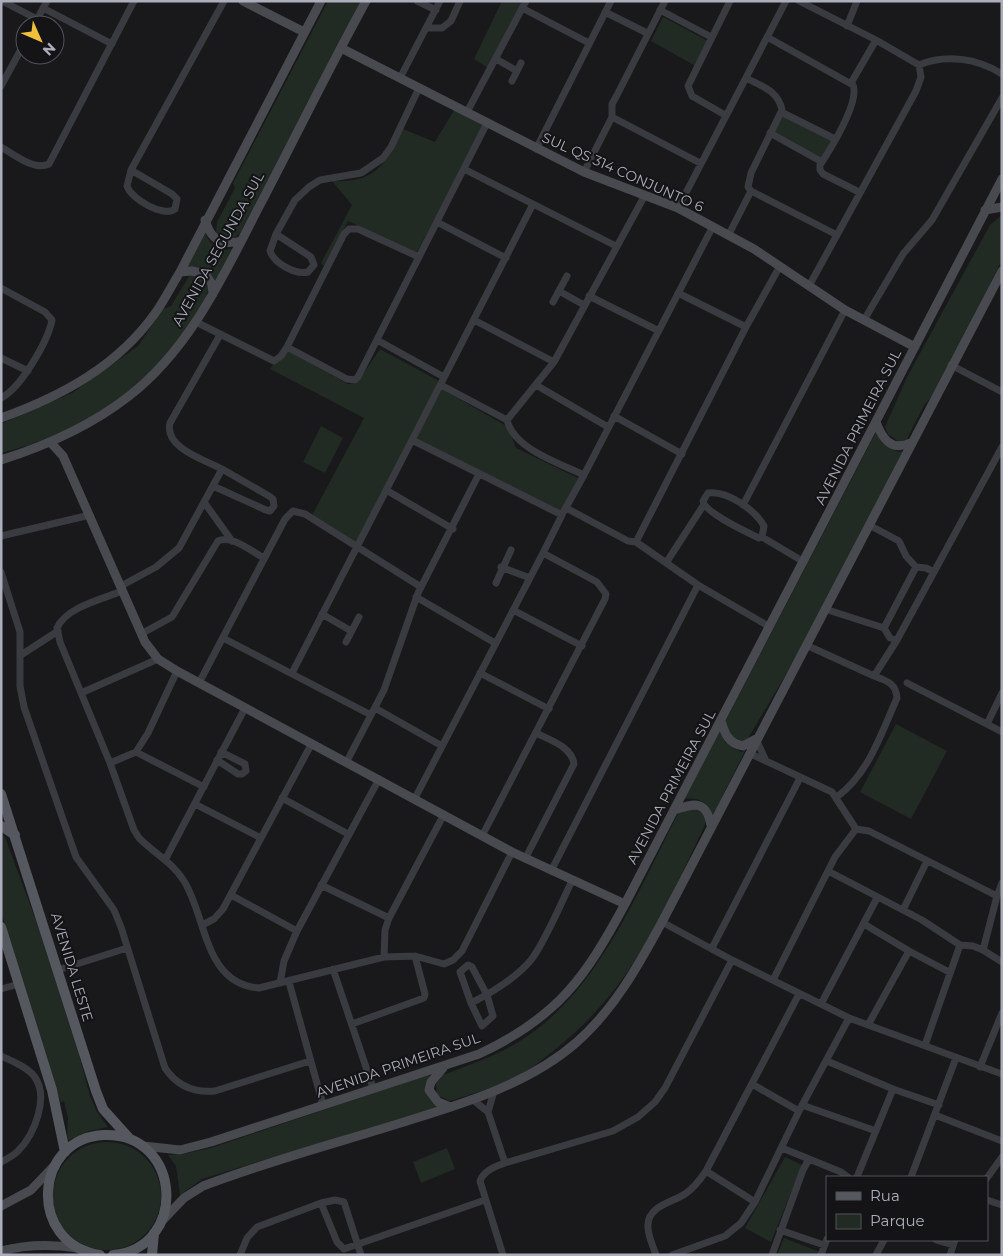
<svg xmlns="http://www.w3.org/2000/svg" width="1003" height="1256" font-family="Montserrat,sans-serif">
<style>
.green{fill:#212a23}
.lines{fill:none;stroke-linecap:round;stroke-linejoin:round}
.street{stroke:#3a3b40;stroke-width:7}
.secondary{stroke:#484a50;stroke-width:9}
.primary{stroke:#56585f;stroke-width:10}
.labels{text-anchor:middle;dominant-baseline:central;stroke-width:4;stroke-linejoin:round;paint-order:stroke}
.street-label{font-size:14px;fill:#acafbb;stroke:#141416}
</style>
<rect width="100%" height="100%" fill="#19191b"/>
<!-- green -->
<path class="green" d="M328 1H364L240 233 232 240 221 239 216 233 217 222 235 188 233 183Z
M502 1H524L488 68 474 59Z
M663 17 712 43 699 68 651 41Z
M454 110 483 126 417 252 348 221 324 266 321 263 352 205 332 181C377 183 385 164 403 129L435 142Z
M782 114 834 140 822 161 772 132Z
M1002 215V260L935 394 924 405 907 439 899 442 888 434 885 427 907 377 990 225Z
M205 233C211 247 220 253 235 248L216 282 187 267Z
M191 273 209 280C209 302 194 321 181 337 132 398 77 434 1 453V424L72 393 138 346 163 309 171 306Z
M285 349 348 384 357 383 380 349 441 382 358 549 310 519 364 418 270 369Z
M442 389 508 427 516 448 580 479 562 513 414 439Z
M321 426 343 438 325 473 303 462Z
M876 432 882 443 898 452 906 450 825 609 747 740 741 743 734 741 726 726V720Z
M896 724 947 751 911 819 860 792Z
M720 729 725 742 741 752 745 751 713 815C707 802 699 797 684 799Z
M686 808 700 810 706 819 704 827C664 911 633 987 558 1047 545 1058 530 1070 514 1078 494 1088 471 1094 450 1101L437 1095 436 1084 443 1075C464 1067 486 1059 506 1049 596 1002 635 895 680 810Z
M1 832 5 837 38 926 79 1055 90 1096 97 1112 108 1127 89 1131 67 1141 68 1118 64 1101 61 1103 22 986 1 912Z
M430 1074C425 1087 427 1099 438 1107L202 1179 180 1195 176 1166 168 1155 184 1154 214 1147Z
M53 1196a54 54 0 1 1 108 0a54 54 0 1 1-108 0Z
M447 1148 455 1169 421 1183 413 1162Z
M785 1157 802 1165 771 1242 745 1228Z
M784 1238 820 1252 819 1255H777Z"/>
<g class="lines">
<!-- street -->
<path class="street" d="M2 1 37 19
M417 1 436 10
M665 1 617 95 612 104V117L700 163
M799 1 876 40 919 65 921 77 916 91 809 286
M43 8 112 44
M522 8 589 43
M660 10 711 37
M605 12 647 33
M34 25 47 1
M847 26 857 1
M426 28H442L451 21 460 1
M767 37 853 85C860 102 830 150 820 165V170L823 174 859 192
M496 59 517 71
M919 65C946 54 977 58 1002 74
M400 78 440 1
M746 78C761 86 778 90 782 110L751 173 748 187 751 191 837 235
M512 81 521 63
M851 83 876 40
M1 86 25 42
M467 112 526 1
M781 112 835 139
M725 115 692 96 688 86 730 1
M770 133 822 162
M1 147C15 155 34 171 49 164L134 1
M536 149 611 1
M131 170 172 194 177 199 175 209C164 218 131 199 127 186L131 170 224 1
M584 172 612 117
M533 204 616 246
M678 208 786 1
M437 222 506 258
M276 234 311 257 314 265 308 272C295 275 274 263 270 251L276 234 295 200 309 187 320 180 361 173 383 158 391 147 419 88
M728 236 751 191
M1 288 45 312 52 320C48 341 21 388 1 398
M559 291 584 305
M678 293 746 327
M589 296 657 330
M553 302 567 276
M474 320 554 362
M864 320 903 254 932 220 1002 98
M196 322 274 361 281 356 287 347 344 234 349 229H358L419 257
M377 340 444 377
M287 347 347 379 355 380 358 377 487 123
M1 358 28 371
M951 365 1002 392
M441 385 507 420 554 362 645 195
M536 385 608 427
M614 416 682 454
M507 420C514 449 559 463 584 475L564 511
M412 440 533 204 464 169
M584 475 712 228
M213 486 266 510 270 511 274 506 273 499 269 496 222 469
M386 490 453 529
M204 502 232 541
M743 505 845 310
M566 508 628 541 636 542 746 327 780 266
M869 525 899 541 906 556 916 567
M1 536 90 515
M762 537 764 526C755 510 727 490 708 493L703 501C705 513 747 532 759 538L762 537 804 562
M636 542 698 585 770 627
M666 563 703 506
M501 567 530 578
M1 572 20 632V686L24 707 76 857 114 910 121 927 165 1068C177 1086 194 1093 215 1091L310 1061
M496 583 511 550
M121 586 156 567 179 548 222 469C205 460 164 448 170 423L220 335
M122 591C103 599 66 607 57 628L60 642 110 763 134 830 139 838C154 853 173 863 184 881 207 918 204 984 259 988L384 957 415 956 444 964 453 960 462 951 512 852
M416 597 495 643
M825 609 884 628
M513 610 582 646
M322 614 351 631
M141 634 172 617 218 541C231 534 252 552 264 558
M223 638 371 715
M897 640 890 638 884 628 916 567 926 568 934 572
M346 642 359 617
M806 645 874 676
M21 655 58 631
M292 673 412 440 562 515 543 553
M480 673 549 709
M199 683 285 519 293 511 305 514 421 587
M907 683 1002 732
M81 693 158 659
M375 708 442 746
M987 724 1002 693
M756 739 766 761
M136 752 204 787
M749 753 832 792 856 829
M217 760 238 774H242L246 771 245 764 221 752
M347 761 384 690 418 593 479 474
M110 763 136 752 148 733 177 671
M837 797C869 773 881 734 897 698 896 683 887 681 874 676L897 640 1002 447
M282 798 348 834
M414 800 543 553 597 582 606 594 605 599 482 836
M195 804 261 838
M525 859 574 764C572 747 550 740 536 733
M165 860 245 708
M551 871 698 585
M828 871 922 920 960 945 925 1045
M321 885 389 918
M231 895 297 931
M903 910 927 861
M662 922 732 960 849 1018 1002 1074
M864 924 909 951 949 972
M202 925 214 919 223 909 312 743
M960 945 973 946 983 950 997 896
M712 948 800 778
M983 950 1002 962
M384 957 385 930 389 918 443 816
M333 969 373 1088
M58 970 127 948
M773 980 835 857 856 829 869 831 997 896 1002 883
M289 982 323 1105
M280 983 284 961 297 931 379 779
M1 989 19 984
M471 1003 482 1026 493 1016 487 995 472 967 468 965 460 972 471 1003C493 992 515 979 531 960 545 942 561 903 572 881
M821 1004 877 898
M352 1024 424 998 425 994 415 956
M868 1025 909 951
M1 1056C12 1061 27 1067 34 1076 50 1097 34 1135 18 1151 13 1156 7 1159 1 1162
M827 1061 893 1089
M980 1067 1002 1013
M752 1084 799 1111
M494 1091 488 1112 505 1163
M472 1099 488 1112
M802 1105 876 1131
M935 1115 1002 1141
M782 1148 841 1172 848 1177
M706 1171 755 1202
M857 1177 893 1089 939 1105
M911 1177 956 1058
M987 1178 1002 1157
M987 1200 1002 1205
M321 1203 337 1242 344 1249 485 1200
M780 1230 824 1245
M936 1240 953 1245
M240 1255 247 1238 257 1227 321 1203 335 1200 344 1202 361 1255
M503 1255 480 1181C484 1170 495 1167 505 1163L613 1131 638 1117 655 1102 665 1088 732 960
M656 1255C653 1246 647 1234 648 1225 648 1206 673 1202 685 1194 694 1188 700 1180 706 1171L799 994
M672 1255 725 1236 741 1223 755 1202 799 1111 849 1018
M772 1255 803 1170 809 1159
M821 1255 827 1239
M876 1255 884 1240
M950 1255 955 1240"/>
<!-- secondary -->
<path class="secondary" d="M243 1 304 32
M341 48 584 172 678 208 754 249 845 310 915 347
M985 210 1002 207
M205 220C211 240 221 246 241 241
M180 272 192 271 205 274 212 284 213 294
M1 418C62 396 118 366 156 312 165 299 172 285 180 272L321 1
M876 422C882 438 891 452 910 443
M51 443 63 456 145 642 158 659 177 671 512 852 625 904
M1 460C48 445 91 426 129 396 192 347 225 272 261 203 296 136 329 68 366 1
M721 721C725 734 728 743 743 746L756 739
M674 810C695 803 706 800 711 825
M443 1068 431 1082 429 1090 438 1102 450 1107
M143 1146 180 1150 211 1142 479 1054C558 1017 585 978 625 904L1002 179
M1 1206 31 1190 53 1167
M162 1221 184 1198 203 1186C271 1160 341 1142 410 1120 468 1102 530 1083 577 1042 615 1008 638 966 662 922L1002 271
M1 1251C28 1244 51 1244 78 1248"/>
<!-- primary -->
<path class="primary" d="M1 794 96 1091 103 1109 130 1139
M1 826 15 835
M1 927 52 1090 65 1152
M100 1255C27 1244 33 1138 104 1135 182 1132 189 1248 113 1255
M152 1255 154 1233"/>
</g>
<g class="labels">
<!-- street labels -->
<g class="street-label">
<text transform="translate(623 172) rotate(24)">SUL QS 314 CONJUNTO 6</text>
<text transform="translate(218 249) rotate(-61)">AVENIDA SEGUNDA SUL</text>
<text transform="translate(858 427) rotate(-63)">AVENIDA PRIMEIRA SUL</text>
<text transform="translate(671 787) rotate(-62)">AVENIDA PRIMEIRA SUL</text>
<text transform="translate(72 967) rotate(73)">AVENIDA LESTE</text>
<text transform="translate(398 1065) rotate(-19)">AVENIDA PRIMEIRA SUL</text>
</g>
</g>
<!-- border -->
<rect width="1003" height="1256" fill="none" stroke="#acafbb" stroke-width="5"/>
<!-- legend -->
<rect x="826" y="1176" width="162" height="65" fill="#141416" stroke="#515258"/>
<rect x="836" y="1192" width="25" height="8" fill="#56585f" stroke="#515258"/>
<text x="870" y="1201" font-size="15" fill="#acafbb">Rua</text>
<rect x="836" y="1214" width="25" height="15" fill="#212a23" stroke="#515258"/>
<text x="870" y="1226" font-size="15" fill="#acafbb">Parque</text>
<!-- north arrow -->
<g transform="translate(40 40) rotate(135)"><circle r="24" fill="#141416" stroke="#515258"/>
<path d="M0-4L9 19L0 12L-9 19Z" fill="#f1bf3c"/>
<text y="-8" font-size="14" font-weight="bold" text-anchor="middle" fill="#acafbb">N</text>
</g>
</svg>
